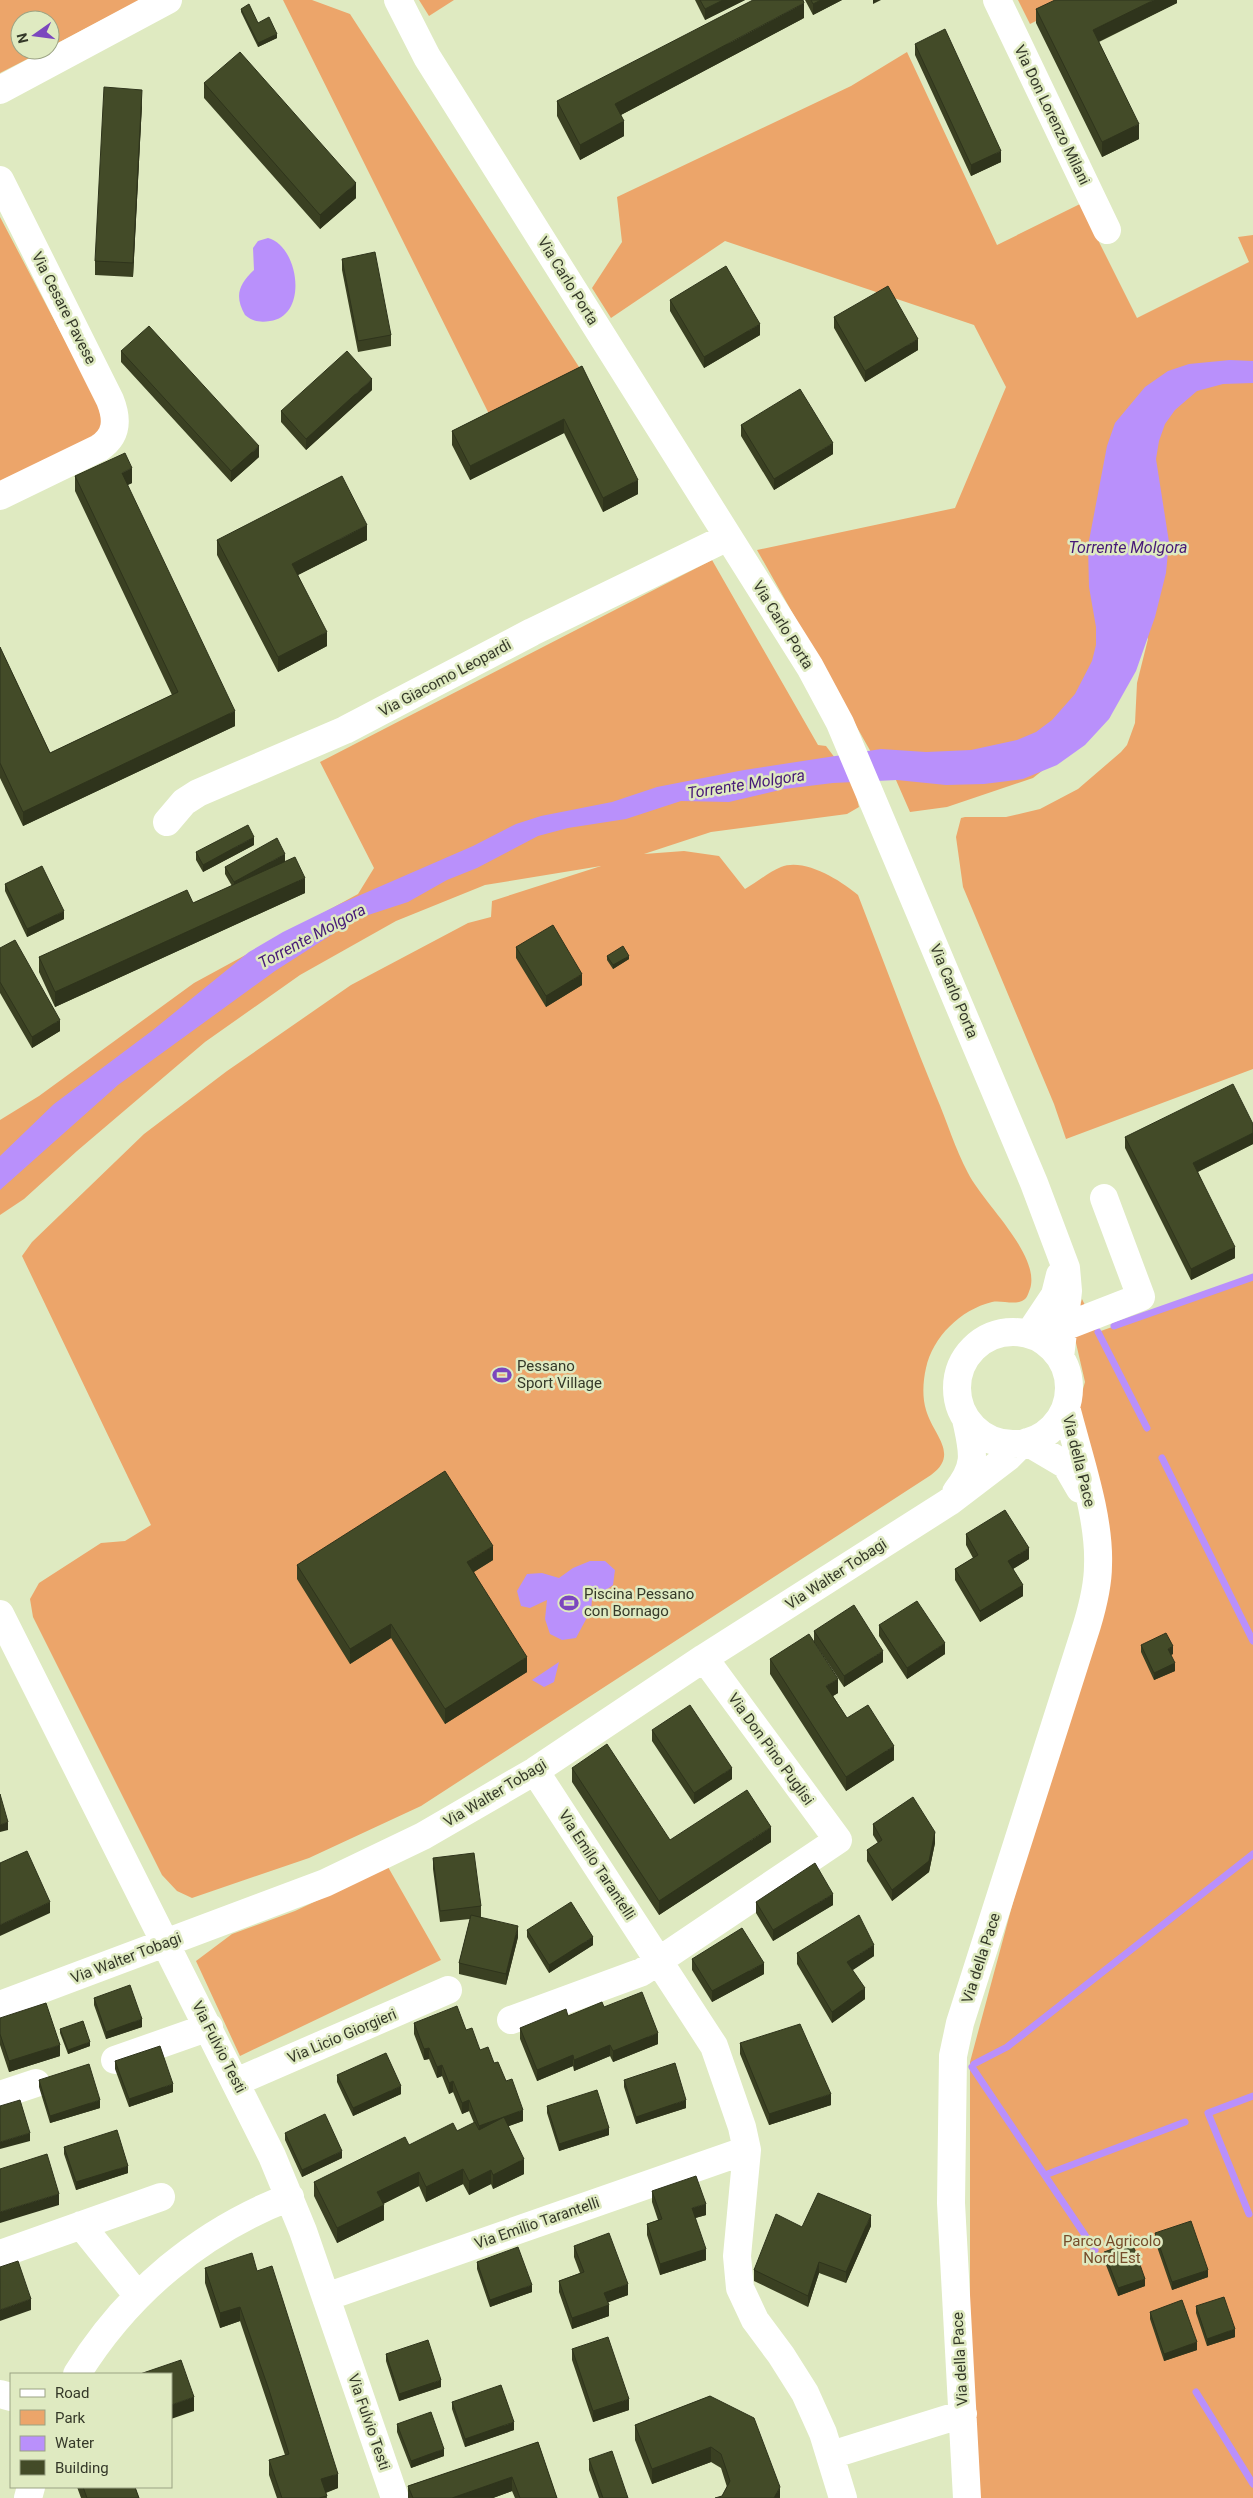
<svg xmlns="http://www.w3.org/2000/svg" width="1253" height="2498" font-family="Roboto,sans-serif">
<style>
.green{fill:#eca56a}
.water{fill:#b990fb}
.lines{fill:none;stroke-linecap:round;stroke-linejoin:round}
.stream{stroke:#b990fb;stroke-width:7}
.minor{stroke:#fff;stroke-width:28}
.wall{fill:#3a4022}
.shaded-wall{fill:#2f341c}
.building{fill:#434b28;stroke:#2f341c}
.labels{text-anchor:middle;dominant-baseline:central;stroke-width:5;stroke-linejoin:round;paint-order:stroke}
.street-label{font-size:15px;fill:#353929;stroke:#dfeac1}
.poi-label{font-size:15px;fill:#353929;stroke:#dfeac1;text-anchor:start}
.park-label{font-size:15px;fill:#764d2a;stroke:#dfeac1}
.water-label{font-size:16px;font-style:italic;fill:#461977;stroke:#dfeac1}
</style>
<rect width="100%" height="100%" fill="#dfeac1"/>
<!-- green -->
<path class="green" d="M0 0H140L50 47V20H20V50H45L0 73Z
M283 0H312L350 14 581 370 489 414Z
M419 0H454L429 16Z
M1018 0H1078L1030 24Z
M907 52 997 245 1080 204 1137 318 1249 262 1238 237 1253 235V1069L1066 1139 1054 1104 963 887 956 837 961 818 965 817H1006L1040 809 1078 789 1121 752 1127 745 1135 723 1137 683 1148 639 1134 606 1110 717 1033 778 947 807 910 812 885 755 872 754 757 550 955 508 1006 387 974 325 725 241 611 318 592 288 622 242 617 197 851 86Z
M0 217 102 411 101 432 0 484Z
M712 560 818 745 826 746 853 782 859 807 847 814 711 832 644 854 684 851 719 856 745 889C757 882 769 872 781 867 804 857 842 881 858 895 884 962 909 1030 936 1096 947 1121 955 1149 968 1173 983 1203 1041 1255 1030 1289 1028 1294 1027 1299 1022 1301 1013 1305 1001 1300 992 1302 960 1310 933 1337 926 1368 923 1381 922 1397 926 1410 933 1435 960 1454 931 1475L421 1806 309 1858 192 1898 177 1891 162 1875 33 1617 30 1599 39 1583 101 1543 125 1541 151 1525 22 1256 32 1242 144 1134 227 1071 351 985 468 923 491 917 492 901 601 866 485 885 396 921 300 975 205 1042 77 1151 24 1199 0 1215V1120L39 1096 194 983 358 894 374 868 320 762Z
M1253 1277V2498H976L970 2386V2062L1054 1750 1094 1639 1075 1417 1085 1382 1073 1330 1082 1299 1098 1332Z
M388 1867 441 1960 240 2056 196 1961 232 1934 295 1911Z"/>
<!-- water -->
<path class="water" d="M268 238C299 246 309 316 270 321 260 323 252 321 245 315 234 296 239 284 254 270L253 248 258 241Z
M1230 360 1253 361V383L1223 384 1197 391 1175 410 1165 424 1159 441 1156 459 1169 542 1166 573 1155 617 1136 671 1109 719 1085 745 1057 765 1023 779 984 784 946 785 897 780 833 783 784 789 729 802 681 801 626 819 568 828 538 836 477 868 447 880 408 902 356 919 275 971 118 1085 0 1190V1156L54 1104 153 1030 249 952 283 932 342 903 473 846 516 824 541 816 612 802 657 787 744 770 881 749 926 752 971 750 1017 740 1036 732 1052 720 1075 694 1092 661 1096 645V627L1089 587 1088 546 1107 446 1115 423 1145 387 1168 371 1189 364Z
M590 1561H605L615 1570 613 1585 592 1600 591 1610 576 1638 562 1640 550 1634 545 1619 547 1600 530 1608 521 1606 517 1591 527 1574 542 1573 559 1578 573 1568Z
M559 1662 554 1682 544 1687 532 1680Z"/>
<g class="lines">
<!-- stream -->
<path class="stream" d="M1114 1326 1253 1277
M1098 1332 1147 1428
M1162 1458 1253 1641
M974 2064 1007 2047 1253 1854
M972 2067 1095 2250
M1045 2175 1185 2122
M1249 2214 1208 2113 1253 2096
M1196 2392 1253 2484"/>
<!-- minor -->
<path class="minor" d="M398 0 427 57 810 667 840 723 1034 1183 1066 1268 1068 1291 1060 1357
M997 0 1107 230
M0 90 168 0
M0 180 110 400C118 420 117 436 99 448L0 496
M167 822 184 802 198 793 345 730 532 632 728 537
M1064 1327 1141 1297 1104 1198
M957 1388a56 56 0 1 1 112 0a56 56 0 1 1-112 0Z
M1029 1334 1055 1295 1060 1275
M1027 1442 1066 1465 1080 1489
M956 1492C978 1465 973 1452 966 1419
M0 1614 272 2156 303 2231 395 2498
M535 1771 714 2046 742 2127 747 2150 737 2256 740 2288 755 2320 781 2355 805 2393 823 2433 843 2498
M0 2005 325 1883 423 1836 535 1771 704 1658 949 1502 1008 1457 1021 1444
M511 2020 642 1972 838 1840 704 1658
M115 2060 209 2027
M236 2082 448 1990
M0 2095 36 2083
M81 2225 138 2296
M0 2254 161 2197
M326 2297 747 2150
M77 2374C127 2293 201 2231 290 2197
M0 2394 11 2397
M831 2455 963 2414
M28 2498 31 2487
M967 2498 951 2203 953 2056 960 2023 1087 1625C1093 1605 1098 1585 1098 1565 1100 1516 1078 1455 1066 1407"/>
</g>
<!-- wall -->
<path class="wall" d="M695 0H745L705 20Z
M805 0H842L813 15Z
M1177 0V3L1099 42 1139 139 1102 157 1036 23V9Z
M241 9 258 23 277 38 258 47 241 12Z
M804 18 621 115 624 136 580 160 557 116V101Z
M915 44 1001 162 971 176 915 55Z
M204 83 356 198 320 229 204 98Z
M142 104 133 277 95 275V261Z
M342 259 391 335V346L358 352 342 270Z
M670 300 760 335 704 368 670 311Z
M834 317 918 350 865 382 834 328Z
M121 351 259 457 231 482 121 362Z
M582 366 638 494 603 512 564 433 470 480 452 445V431Z
M372 390 306 450 281 422V411Z
M741 425 833 454 774 490 741 436Z
M75 476 132 483 127 485 235 726 23 826 0 778V647L50 753 172 695 75 491Z
M217 540H367L298 575 327 646 278 672 217 555Z
M254 845 203 872 196 860V852Z
M285 861 305 893 55 1007 39 972V957L193 903 232 886 225 874V867Z
M5 884 64 919 27 937 5 891Z
M516 947 582 985 546 1007 516 958Z
M0 948 60 1031 32 1048 0 993Z
M607 956 629 959 613 969 607 960Z
M1253 1124V1144L1198 1172 1235 1258 1191 1280 1125 1148V1137Z
M966 1534 1029 1559 1013 1569 1023 1596 980 1622 955 1580V1569L973 1558 966 1545Z
M493 1560 474 1572 527 1672 445 1724 391 1638 350 1664 297 1579V1565Z
M879 1625 945 1654 907 1679 879 1636Z
M814 1631 883 1662 844 1687 814 1642Z
M1141 1645 1173 1654 1171 1655 1175 1671 1154 1680 1141 1652Z
M770 1659 838 1693 833 1696 847 1718 894 1760 846 1791 770 1674Z
M652 1730 732 1779 694 1804 652 1741Z
M572 1768 670 1840 771 1842 659 1915 572 1782Z
M873 1824 935 1843 929 1872 892 1901 867 1861V1850L878 1843 873 1835Z
M433 1858 481 1906V1917L518 1937 506 1985 459 1974V1963L470 1919 440 1922 433 1869Z
M756 1902 833 1905 773 1941 756 1913Z
M527 1930 593 1945 549 1973 527 1937Z
M797 1953 874 1956 852 1970 865 1999 832 2023 797 1964Z
M692 1959 764 1974 712 2002 692 1970Z
M94 1998 142 2027 106 2039 94 2005Z
M604 2007 658 2044 613 2062 610 2056 574 2071 573 2066 537 2081 520 2039V2028Z
M0 2018 60 2056 9 2072 0 2045Z
M414 2023 466 2030 480 2050 494 2063 506 2081 523 2121 508 2126 524 2174 493 2189 491 2184 469 2195 463 2184 426 2202 419 2186 383 2204 384 2220 337 2243 314 2196V2182L409 2145 457 2131 474 2123 469 2111 462 2114 453 2092 449 2094 442 2076 437 2078 429 2059 424 2060 414 2034Z
M60 2029 90 2046 68 2054 60 2033Z
M740 2043 831 2105 769 2125 740 2054Z
M115 2061 173 2092 129 2107 115 2069Z
M337 2075 401 2094 353 2116 337 2082Z
M39 2080 100 2108 50 2123 39 2087Z
M624 2080 686 2108 636 2124 624 2087Z
M547 2106 609 2135 559 2151 547 2113Z
M285 2133 342 2158 302 2177 285 2140Z
M64 2147 128 2173 76 2190 64 2154Z
M652 2191 706 2215 695 2218 706 2260 660 2275 647 2235V2224L658 2220 652 2202Z
M871 2226 846 2283 819 2273 808 2307 754 2281V2270L802 2227Z
M1155 2233 1208 2277 1172 2290 1155 2241Z
M574 2246 628 2295 608 2302 609 2316 572 2329 559 2292V2281L580 2273 574 2257Z
M1104 2252 1145 2286 1118 2296 1104 2260Z
M477 2262 532 2292 490 2307 477 2269Z
M205 2268 257 2271 338 2488 326 2493 327 2498H277L269 2475V2460L285 2455 240 2321 220 2328 205 2283Z
M1196 2306 1235 2337 1207 2346 1196 2313Z
M1150 2312 1197 2350 1164 2361 1150 2319Z
M572 2349 629 2410 593 2422 572 2360Z
M386 2354 441 2387 399 2401 386 2361Z
M710 2396 780 2498 722 2496 727 2487 721 2468 711 2462 652 2484 635 2440V2425Z
M452 2402 514 2430 465 2447 452 2409Z
M397 2424 444 2456 411 2468 397 2432Z
M538 2442 557 2498H515L512 2491 493 2498H408V2486Z
M589 2459 628 2498H599L589 2470Z
M77 2487H135L139 2498H81Z"/>
<!-- shaded-wall -->
<path class="shaded-wall" d="M723 0H745L705 20V9Z
M821 0H842L813 15V4Z
M873 0H881L873 4Z
M1154 0H1177V3L1093 44V30Z
M804 3V18L615 118V104Z
M277 34V38L258 47V43Z
M142 90V104L133 277V263Z
M624 121V136L580 160V145Z
M1139 124V139L1102 157V142Z
M1001 151V162L971 176V165Z
M356 183V198L320 229V215Z
M760 324V335L704 368V357Z
M918 339V350L865 382V371Z
M372 379V390L306 450V439Z
M564 419V433L470 480V466Z
M833 443V454L774 490V479Z
M259 446V457L231 482V471Z
M132 468V483L122 488V473Z
M638 480V494L603 512V498Z
M367 525V540L292 578V564Z
M327 632V646L278 672V657Z
M235 711V726L23 826V812Z
M254 837V845L203 872V865Z
M285 854V862L234 890V882Z
M305 878V893L55 1007V992Z
M64 911V919L27 937V929Z
M629 956V959L613 969V965Z
M582 974V985L546 1007V996Z
M60 1020V1031L32 1048V1037Z
M1253 1133V1144L1193 1174V1163Z
M1235 1247V1258L1191 1280V1269Z
M493 1546V1560L467 1576V1562Z
M1029 1548V1559L1008 1572V1561Z
M1023 1585V1596L980 1622V1611Z
M391 1624V1638L350 1664V1649Z
M945 1643V1654L907 1679V1668Z
M1173 1646V1654L1168 1656V1649Z
M883 1651V1662L844 1687V1676Z
M527 1657V1672L445 1724V1709Z
M1175 1663V1671L1154 1680V1673Z
M838 1679V1693L826 1700V1686Z
M894 1746V1760L846 1791V1777Z
M732 1768V1779L694 1804V1793Z
M8 1822V1830L0 1832V1825Z
M771 1827V1842L659 1915V1901Z
M935 1832V1843L929 1872 892 1901V1890Z
M833 1894V1905L773 1941V1930Z
M50 1902V1913L0 1936V1925Z
M518 1926V1937L506 1985V1974Z
M593 1937V1945L549 1973V1965Z
M874 1945V1956L847 1974V1962Z
M764 1963V1974L712 2002V1991Z
M865 1988V1999L832 2023V2012Z
M142 2019V2027L106 2039V2032Z
M658 2033V2044L613 2062V2051Z
M90 2042V2046L68 2054V2050Z
M60 2045V2056L9 2072V2061Z
M610 2045V2056L574 2071V2060Z
M429 2048V2059L424 2060V2049Z
M573 2055V2066L537 2081V2070Z
M442 2065V2076L437 2078V2067Z
M453 2081V2092L449 2094V2083Z
M173 2084V2092L129 2107V2099Z
M401 2086V2094L353 2116V2108Z
M831 2094V2105L769 2125V2114Z
M100 2100V2108L50 2123V2116Z
M469 2100V2111L462 2114V2103Z
M686 2100V2108L636 2124V2117Z
M523 2110V2121L479 2137V2126Z
M609 2128V2135L559 2151V2144Z
M30 2133V2141L0 2149V2142Z
M342 2151V2158L302 2177V2170Z
M524 2159V2174L493 2189V2175Z
M128 2166V2173L76 2190V2182Z
M463 2169V2184L426 2202V2187Z
M491 2170V2184L469 2195V2181Z
M419 2172V2186L377 2207V2192Z
M59 2194V2205L0 2223V2212Z
M706 2204V2215L692 2219V2208Z
M384 2205V2220L337 2243V2228Z
M871 2215V2226L846 2283V2272Z
M706 2249V2260L660 2275V2264Z
M819 2262V2273L808 2307V2296Z
M1208 2270V2277L1172 2290V2282Z
M1145 2279V2286L1118 2296V2288Z
M628 2284V2295L604 2304V2293Z
M532 2285V2292L490 2307V2300Z
M31 2299V2310L0 2321V2310Z
M609 2305V2316L572 2329V2318Z
M240 2307V2321L220 2328V2313Z
M1235 2329V2337L1207 2346V2339Z
M1197 2342V2350L1164 2361V2354Z
M441 2380V2387L399 2401V2394Z
M194 2397V2411L171 2419V2405Z
M629 2399V2410L593 2422V2411Z
M514 2422V2430L465 2447V2439Z
M711 2447V2462L652 2484V2469Z
M444 2449V2456L411 2468V2461Z
M338 2474V2488L321 2494V2479Z
M512 2477V2491L493 2498H452Z
M780 2487V2498H774Z"/>
<!-- building -->
<path class="building" d="M700 0H723L705 9Z
M753 0H803L804 3 615 104 624 121 580 145 557 101Z
M811 0H821L813 4Z
M1055 0H1154L1093 30 1139 124 1102 142 1036 9Z
M249 4 258 23 269 17 277 34 258 43 241 9Z
M945 29 1001 151 971 165 915 44Z
M240 52 356 183 320 215 204 83Z
M104 87 142 90 133 263 95 261Z
M375 252 391 335 358 341 342 259Z
M726 266 760 324 704 357 670 300Z
M888 286 918 339 865 371 834 317Z
M149 326 259 446 231 471 121 351Z
M347 351 372 379 306 439 281 411Z
M582 366 638 480 603 498 564 419 470 466 452 431Z
M800 389 833 443 774 479 741 425Z
M125 453 132 468 122 473 235 711 23 812 0 763V647L50 753 178 692 75 476Z
M342 476 367 525 292 564 327 632 278 657 217 540Z
M248 825 254 837 203 865 196 852Z
M277 838 285 854 234 882 225 867Z
M295 857 305 878 55 992 39 957 187 890 193 903Z
M42 866 64 911 27 929 5 884Z
M553 925 582 974 546 996 516 947Z
M15 940 60 1020 32 1037 0 982V948Z
M623 946 629 956 613 965 607 956Z
M1233 1084 1253 1124V1133L1193 1163 1235 1247 1191 1269 1125 1137Z
M445 1471 493 1546 467 1562 527 1657 445 1709 391 1624 350 1649 297 1565Z
M1005 1510 1029 1548 1008 1561 1023 1585 980 1611 955 1569 978 1555 966 1534Z
M917 1601 945 1643 907 1668 879 1625Z
M854 1605 883 1651 844 1676 814 1631Z
M1166 1633 1173 1646 1168 1649 1175 1663 1154 1673 1141 1645Z
M809 1634 838 1679 826 1686 847 1718 868 1705 894 1746 846 1777 770 1659Z
M690 1705 732 1768 694 1793 652 1730Z
M607 1744 670 1840 747 1790 771 1827 659 1901 572 1768Z
M0 1794 8 1822 0 1825Z
M913 1797 935 1832 929 1861 892 1890 867 1850 882 1840 873 1824Z
M27 1851 50 1902 0 1925V1863Z
M474 1853 481 1906 440 1911 433 1858Z
M815 1863 833 1894 773 1930 756 1902Z
M571 1902 593 1937 549 1965 527 1930Z
M471 1915 518 1926 506 1974 459 1963Z
M859 1915 874 1945 847 1962 865 1988 832 2012 797 1953Z
M742 1928 764 1963 712 1991 692 1959Z
M130 1985 142 2019 106 2032 94 1998Z
M642 1992 658 2033 613 2051 610 2045 574 2060 573 2055 537 2070 520 2028 566 2009 568 2016 602 2002 604 2007Z
M46 2003 60 2045 9 2061 0 2034V2018Z
M457 2006 466 2030 472 2028 480 2050 488 2047 494 2063 498 2062 506 2081 512 2079 523 2110 479 2126 469 2100 462 2103 453 2081 449 2083 442 2065 437 2067 429 2048 424 2049 414 2023Z
M83 2021 90 2042 68 2050 60 2029Z
M800 2024 831 2094 769 2114 740 2043Z
M160 2046 173 2084 129 2099 115 2061Z
M386 2053 401 2086 353 2108 337 2075Z
M675 2063 686 2100 636 2117 624 2080Z
M89 2064 100 2100 50 2116 39 2080Z
M597 2090 609 2128 559 2144 547 2106Z
M20 2100 30 2133 0 2142V2106Z
M325 2114 342 2151 302 2170 285 2133Z
M504 2117 524 2159 493 2175 491 2170 469 2181 463 2169 426 2187 419 2172 377 2192 384 2205 337 2228 314 2182 405 2137 409 2145 453 2123 457 2131 475 2122 479 2130Z
M117 2130 128 2166 76 2182 64 2147Z
M47 2154 59 2194 0 2212V2169Z
M696 2176 706 2204 692 2208 706 2249 660 2264 647 2224 662 2219 652 2191Z
M818 2193 871 2215 846 2272 819 2262 808 2296 754 2270 776 2214 802 2227Z
M1191 2221 1208 2270 1172 2282 1155 2233Z
M609 2233 628 2284 604 2293 609 2305 572 2318 559 2281 584 2272 574 2246Z
M1132 2242 1145 2279 1118 2288 1104 2252Z
M518 2247 532 2285 490 2300 477 2262Z
M252 2253 257 2271 272 2266 338 2474 321 2479 327 2496 319 2498H282L269 2460 289 2454 269 2390 240 2307 220 2313 205 2268Z
M18 2261 31 2299 0 2310V2267Z
M1224 2297 1235 2329 1207 2339 1196 2306Z
M1182 2300 1197 2342 1164 2354 1150 2312Z
M608 2337 629 2399 593 2411 572 2349Z
M428 2340 441 2380 399 2394 386 2354Z
M181 2360 194 2397 171 2405V2374H140Z
M501 2385 514 2422 465 2439 452 2402Z
M710 2396 754 2418 780 2487 774 2498H715L722 2496 730 2481 721 2454 711 2447 652 2469 635 2425Z
M431 2412 444 2449 411 2461 397 2424Z
M538 2442 557 2498H520L512 2477 452 2498H413L408 2486Z
M612 2451 628 2498H603L589 2459Z
M83 2487H135L139 2498H87Z"/>
<!-- icons -->
<defs>
<g id="stadium-bare" transform="scale(1.5)"><path d="M0-5a6.5 5 0 1 0 0 10a6.5 5 0 1 0 0-10ZM-3.5-1.8h7v3.6h-7Z" fill="#7b47be" stroke="#dfeac1" stroke-width="2.5" paint-order="stroke"/></g>
</defs>
<g fill-rule="evenodd">
<use href="#stadium-bare" x="502" y="1375"/>
<use href="#stadium-bare" x="569" y="1603"/>
</g>
<g class="labels">
<!-- street labels -->
<g class="street-label">
<text transform="translate(1052 115) rotate(64)">Via Don Lorenzo Milani</text>
<text transform="translate(568 281) rotate(58)">Via Carlo Porta</text>
<text transform="translate(64 308) rotate(63)">Via Cesare Pavese</text>
<text transform="translate(783 625) rotate(58)">Via Carlo Porta</text>
<text transform="translate(445 678) rotate(-28)">Via Giacomo Leopardi</text>
<text transform="translate(954 991) rotate(67)">Via Carlo Porta</text>
<text transform="translate(1079 1461) rotate(76)">Via della Pace</text>
<text transform="translate(836 1574) rotate(-33)">Via Walter Tobagi</text>
<text transform="translate(771 1749) rotate(54)">Via Don Pino Puglisi</text>
<text transform="translate(495 1793) rotate(-31)">Via Walter Tobagi</text>
<text transform="translate(597 1865) rotate(57)">Via Emilo Tarantelli</text>
<text transform="translate(126 1958) rotate(-21)">Via Walter Tobagi</text>
<text transform="translate(981 1958) rotate(-72)">Via della Pace</text>
<text transform="translate(342 2036) rotate(-23)">Via Licio Giorgieri</text>
<text transform="translate(219 2047) rotate(63)">Via Fulvio Testi</text>
<text transform="translate(537 2223) rotate(-19)">Via Emilio Tarantelli</text>
<text transform="translate(960 2359) rotate(-93)">Via della Pace</text>
<text transform="translate(369 2422) rotate(71)">Via Fulvio Testi</text>
</g>
<!-- poi labels -->
<g class="poi-label">
<text x="517" y="1366">Pessano<tspan x="517" dy="17">Sport Village</tspan></text>
<text x="584" y="1594">Piscina Pessano<tspan x="584" dy="17">con Bornago</tspan></text>
</g>
<!-- park labels -->
<g class="park-label">
<text x="1112" y="2241">Parco Agricolo<tspan x="1112" dy="17">Nord Est</tspan></text>
</g>
<!-- water labels -->
<g class="water-label">
<text x="1128" y="547">Torrente Molgora</text>
<text transform="translate(746 784) rotate(-9)">Torrente Molgora</text>
<text transform="translate(312 936) rotate(-28)">Torrente Molgora</text>
</g>
</g>
<!-- legend -->
<rect x="10" y="2373" width="162" height="115" fill="#dfeac1" stroke="#9ba384"/>
<rect x="20" y="2389" width="25" height="8" fill="#ffffff" stroke="#9ba384"/>
<text x="55" y="2398" font-size="15" fill="#353929">Road</text>
<rect x="20" y="2410" width="25" height="15" fill="#eca56a" stroke="#9ba384"/>
<text x="55" y="2423" font-size="15" fill="#353929">Park</text>
<rect x="20" y="2436" width="25" height="15" fill="#b990fb" stroke="#9ba384"/>
<text x="55" y="2448" font-size="15" fill="#353929">Water</text>
<rect x="20" y="2460" width="25" height="15" fill="#434b28" stroke="#9ba384"/>
<text x="55" y="2473" font-size="15" fill="#353929">Building</text>
<!-- north arrow -->
<g transform="translate(35 35) rotate(256)"><circle r="24" fill="#dfeac1" stroke="#9ba384"/>
<path d="M0-4L9 19L0 12L-9 19Z" fill="#7b47be"/>
<text y="-8" font-size="14" font-weight="bold" text-anchor="middle" fill="#353929">N</text>
</g>
</svg>
